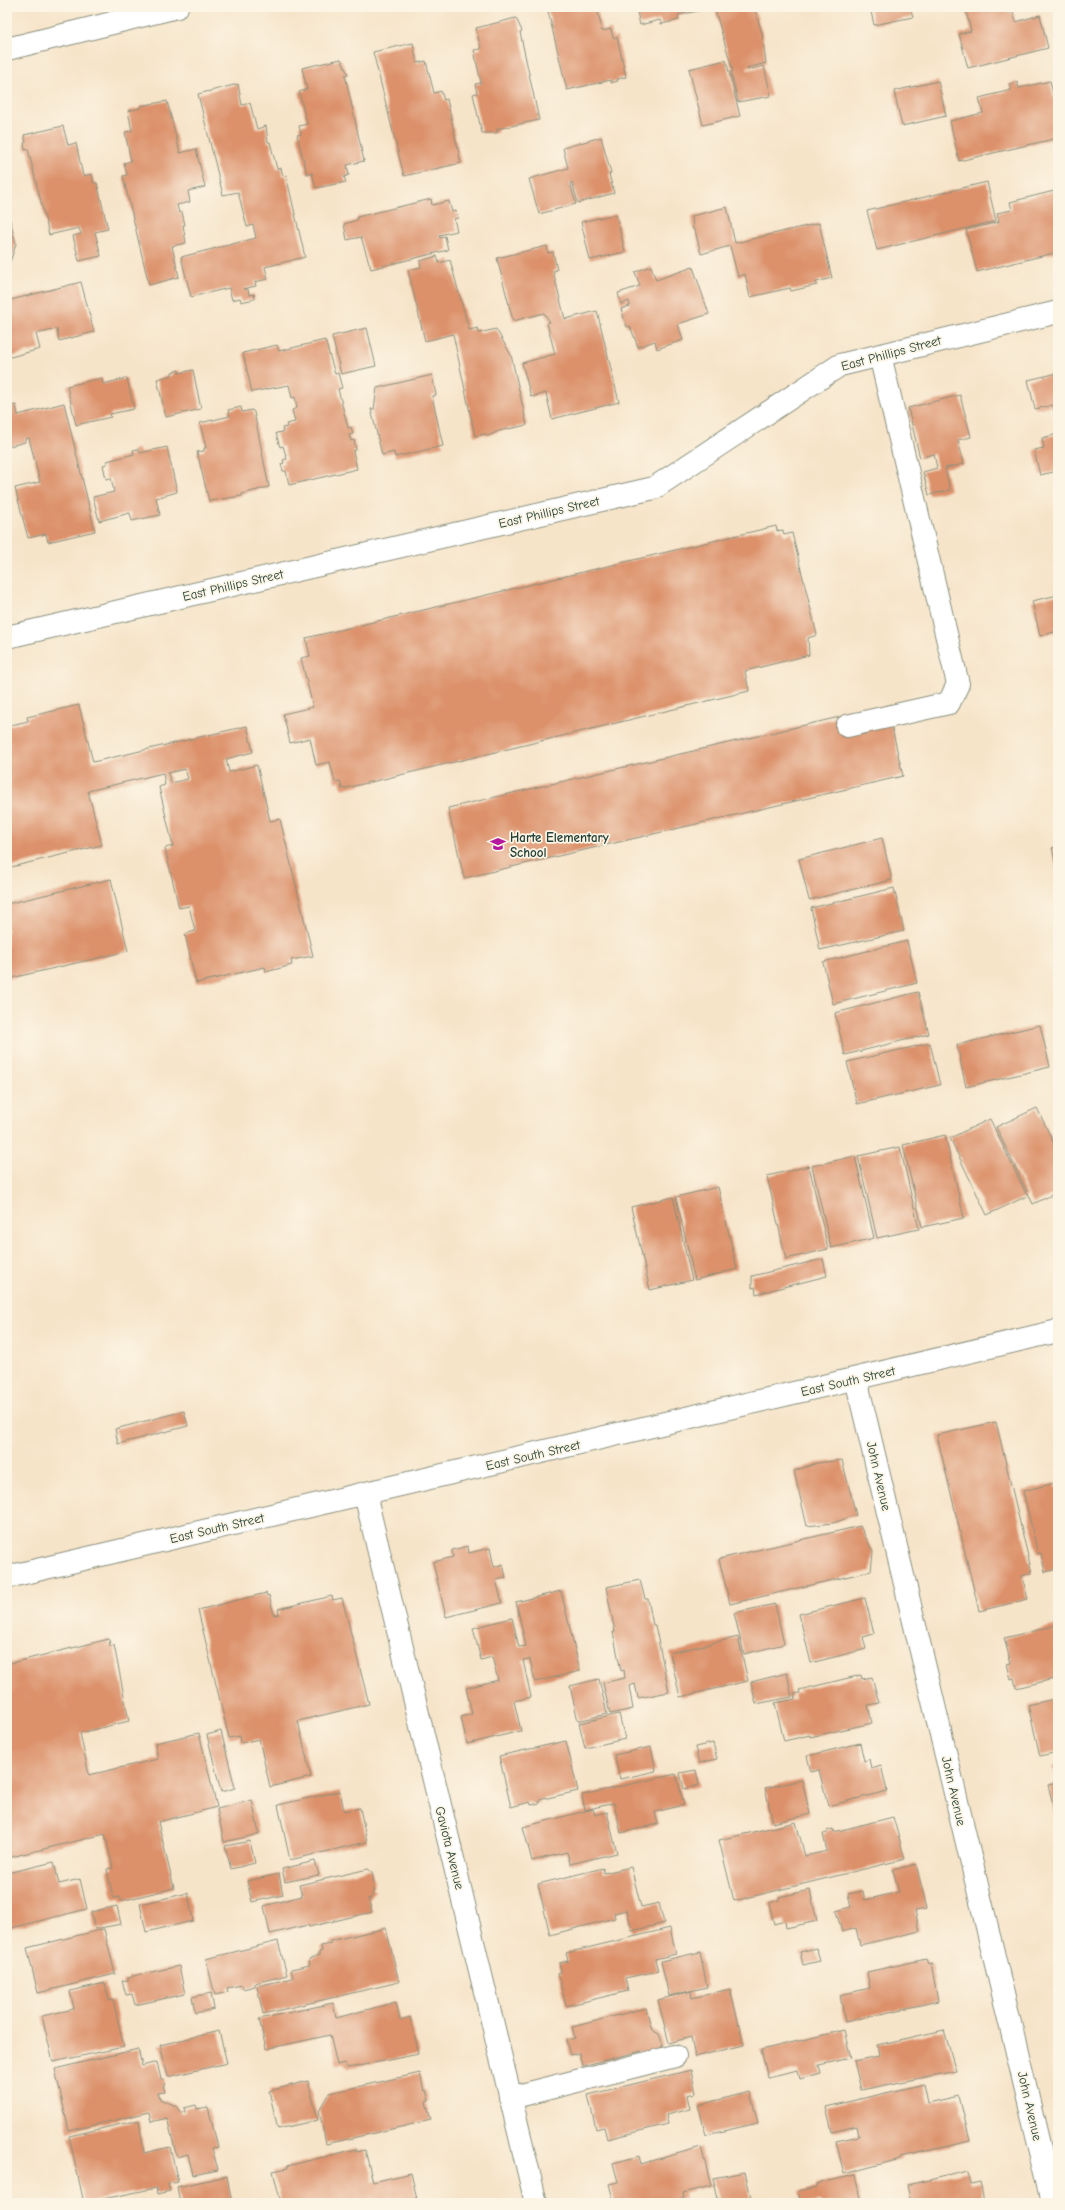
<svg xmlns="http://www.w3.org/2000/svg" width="1065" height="2210" font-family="'Comic Neue',sans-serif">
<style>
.building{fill:#dc916a;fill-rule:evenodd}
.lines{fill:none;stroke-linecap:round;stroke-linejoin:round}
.minor-casing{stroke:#8a907e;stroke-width:24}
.major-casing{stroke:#8a907e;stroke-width:24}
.minor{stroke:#fff;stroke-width:22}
.major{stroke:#fff;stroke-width:22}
.labels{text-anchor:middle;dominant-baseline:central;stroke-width:3.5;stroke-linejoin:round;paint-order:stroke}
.street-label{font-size:13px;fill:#1f3d34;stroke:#fcf5e5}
.poi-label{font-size:13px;font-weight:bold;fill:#1f3d34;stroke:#fcf5e5;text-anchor:start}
</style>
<rect width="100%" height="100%" fill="#fcf5e5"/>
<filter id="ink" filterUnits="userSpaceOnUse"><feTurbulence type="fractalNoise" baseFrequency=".025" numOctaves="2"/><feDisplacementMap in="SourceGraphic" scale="8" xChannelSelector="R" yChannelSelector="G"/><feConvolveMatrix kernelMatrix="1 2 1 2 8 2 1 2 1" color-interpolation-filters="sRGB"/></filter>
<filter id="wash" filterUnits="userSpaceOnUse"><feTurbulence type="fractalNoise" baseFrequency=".012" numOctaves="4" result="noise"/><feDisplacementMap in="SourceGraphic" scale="16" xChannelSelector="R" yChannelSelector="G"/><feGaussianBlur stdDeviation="0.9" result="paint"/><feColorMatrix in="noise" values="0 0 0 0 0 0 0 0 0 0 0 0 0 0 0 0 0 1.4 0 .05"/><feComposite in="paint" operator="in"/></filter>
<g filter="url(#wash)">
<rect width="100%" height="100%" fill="#f6e4c9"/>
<g id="blocks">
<!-- building -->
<path class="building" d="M547 7H597L602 31 611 29 613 38 617 37 626 77 617 79 618 81 611 83V80L567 90Z
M636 7H697L698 11 678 15 679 20 661 24 660 20 640 25Z
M714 7H754L762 33 766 63 747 68 748 70 764 66 771 96 738 102 731 72 733 71Z
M870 7H910L913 17 874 25Z
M965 7H1007L1008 13 1013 12 1016 22 1040 15 1048 48 968 68 959 34 971 31Z
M516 18 522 31 520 32 539 120 497 129V133H482L473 94 477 93 475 84 481 83 474 50 481 49 476 28Z
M413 43 417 63 426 61 434 93 441 91 444 100 447 99 461 163 404 176 373 52Z
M341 59 348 74 345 75 364 161 347 165 349 175 344 177 346 182 316 188 312 173 307 174 297 135 301 134 299 126 307 124 299 92 307 89 302 68Z
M726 60 740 116 703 125 689 69Z
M938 81 946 116 902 126 894 91Z
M1050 81 1058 115V138L959 161 950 121 983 113 979 98 1011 90 1009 84 1017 82 1019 88Z
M238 84 242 105 250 103 257 129 266 126 268 142H270L277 169 281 168 283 176 286 175 305 257 265 267 268 279 255 282 256 286 243 289H248L249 295 254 294 255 299 241 302 240 298 232 300 229 288 191 297 181 257 256 238 253 225 247 227 238 192 223 195 198 94Z
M167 101 180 153 196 149 205 187 188 191 190 202 177 205 179 213 182 212 185 225H183L186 243 172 246 179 277 149 285 123 176 127 175 124 163 131 161 125 132 132 131 128 111 140 108V106Z
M63 126 68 145 76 143 83 176 92 174 94 183H97L108 229 95 232 101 256 79 261 73 236 81 234 79 228 49 235 28 149 25 150 24 143 26 142 24 135Z
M601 137 611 173 609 174 614 193 578 203 572 182 570 183 576 204 539 214 529 179 568 168 563 148Z
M987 182 996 221 877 250 867 211Z
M1058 190V252L977 272 966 230 999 222 997 213 1012 210 1010 202Z
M431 199 432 205 449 201 452 212 456 211 458 218 454 219 457 231 439 235 440 238 445 236 448 250 371 269 361 237 347 240 344 224 357 220V217Z
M727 207 735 243 819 223 832 278 816 282 817 285 791 291 790 288 750 297 745 274 738 277 730 246 701 254 695 230H693L692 216Z
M7 209 16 244 10 262 7 263Z
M616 214 625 252 590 260 581 222Z
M547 246 548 253 553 252 557 270 553 271 565 319 597 311 619 402 552 419 546 393 531 397 522 363 555 354 547 323 550 322 544 313 513 321 497 258Z
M437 256 439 263 450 260 469 330 478 328 479 333 496 329 511 355 527 425 499 431 488 436 485 434 475 436 453 334 425 341 408 270 421 267 420 261Z
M651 266 656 280 693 267 709 314 678 324 683 340 657 349 655 341 638 347 630 326 627 327 621 309 630 306 629 301 621 304 618 293 640 286 635 272Z
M81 282 94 332 59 341 57 329 36 334 40 349 7 358V301Z
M367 328 376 366 341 374 332 336Z
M325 340 335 374 338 373 342 388 338 389 348 428 351 427 353 434 349 435 351 441 354 440 356 450 353 451 357 469 289 485 286 471H283L281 464 284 463 283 460 287 459 283 446 280 447 276 433 283 432 282 428 287 427 286 424 295 422 292 410 297 408 295 397 292 398 289 385 252 392 243 353 277 345 279 351Z
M179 370V373L193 370 201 409 166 417 157 379 172 375V372Z
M1058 373V426H1057L1053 405 1035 409 1028 380Z
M432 375 436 395 432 396 443 446 395 457 394 452 382 455 371 409H374L377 388Z
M102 378 103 384 127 378 134 409 110 414 111 417 76 425 67 386Z
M960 395 971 437 958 440 964 464 945 468 950 490 929 495 923 472 937 468 934 454 920 458 908 408Z
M64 403 95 531 48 542 46 534 28 538 15 488 40 482 29 438 25 439V442L7 447V407L16 405 18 415Z
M241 407 242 412 252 410 254 412 269 487 242 494V496L209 501 197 452 204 451V448H206L200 423 230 416 228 410Z
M1058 434V471L1040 475 1034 450 1044 448 1042 438Z
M167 447 177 492 156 498 160 515 132 521 130 513 99 521 93 497 114 492 111 478 106 479 103 465 107 464V461L134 454 133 450 138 449 140 453Z
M776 526 777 531 783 530 784 535 792 533 817 635 808 638 809 655 745 671 749 691 342 789 340 781 335 782 330 762 316 765 310 738 290 743 283 714 313 707 301 658 310 656 306 638Z
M1058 595V631L1040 636 1032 601Z
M79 705 93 762 247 726 253 752 226 759 229 772 257 765 270 821 280 819 313 956 291 960 292 965 266 972 265 967 196 983 185 934 195 931 189 906 179 908 165 848 173 846 159 787 165 785 163 773 88 791 102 845 7 868V726L28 721 27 717ZM185 769 188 779 171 783 168 773Z
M887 706 903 776 464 878 448 808Z
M882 838 892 880 809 900 799 859Z
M1058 847V870H1057L1052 848Z
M111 879 128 951 7 979V904Z
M894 888 904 931 820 950 811 908Z
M907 941 917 983 833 1004 823 962Z
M918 992 929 1034 845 1055 835 1013Z
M1040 1025 1050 1067 966 1087 957 1045Z
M930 1043 940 1085 857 1104 847 1062Z
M1037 1108 1058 1152V1192L1033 1204 996 1127Z
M990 1119 1027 1196 987 1215 950 1138Z
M945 1135 964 1218 922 1227 903 1145Z
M900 1147 919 1229 877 1238 858 1156Z
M855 1156 874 1238 831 1248 812 1166Z
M809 1166 828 1249 786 1259 767 1176Z
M718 1187 737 1269 695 1280 676 1197Z
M673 1197 692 1280 650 1290 631 1207Z
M823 1259 827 1276 756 1294 755 1287 752 1288V1276Z
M184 1411 188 1426 118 1444 115 1429Z
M996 1422 1032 1573 1022 1576 1028 1599 979 1611 937 1435Z
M842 1460 856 1515 833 1523 807 1526 794 1471 817 1463Z
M1055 1483V1487H1058V1569L1045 1572 1041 1553 1038 1554 1023 1491Z
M860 1526 873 1552 871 1571 730 1604 719 1559Z
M468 1546 469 1553 490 1548 494 1567 503 1564 506 1578 496 1580 502 1603 446 1617 433 1562 453 1557 452 1550Z
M640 1580 645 1599H648L653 1625H655L669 1692 638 1698 635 1684 629 1686 633 1709 610 1714 603 1683 625 1678 624 1670 621 1671 613 1632H615L606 1587Z
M561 1591 580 1671 535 1682 530 1659 523 1660 531 1697 514 1701 521 1731 467 1744 461 1717 472 1714 466 1688 498 1680 492 1657 481 1660 473 1628 512 1618 519 1647 526 1646 516 1602Z
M266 1593 267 1596 269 1595 274 1615 279 1614 278 1609 332 1596 333 1600 342 1598 369 1704 298 1721 311 1777 270 1787 259 1739 241 1743 240 1736 229 1738 198 1610Z
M865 1598 874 1634 863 1637 866 1649 811 1663 799 1614Z
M775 1604 784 1644 744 1654 734 1613Z
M1058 1625V1678L1016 1688 1014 1678 1011 1679 1007 1664 1011 1663 1004 1638Z
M738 1637 748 1681 680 1697 670 1653Z
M109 1639 110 1646 114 1645 129 1721 80 1733 89 1775 158 1759 155 1743 199 1733 217 1807 158 1822 174 1888 121 1901 120 1897 113 1898 107 1869 113 1868 105 1834 7 1858V1791L10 1790 7 1777V1664Z
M787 1673 792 1697 756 1704 751 1682Z
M861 1675 862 1679 872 1677 879 1703 868 1705 872 1723 810 1737V1735L784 1741 775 1703 795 1699 794 1694 800 1693 799 1690Z
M599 1679 607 1714 578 1721 570 1686Z
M1058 1698V1752L1040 1756 1028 1705Z
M619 1714 625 1739 585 1748 579 1723Z
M221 1731 235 1788 221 1792 207 1735Z
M566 1741 578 1791 539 1800 540 1803 531 1805 530 1802 511 1807 499 1756Z
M713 1743 717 1759 699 1763 695 1747Z
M860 1743 864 1761 869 1759 871 1768 881 1765 887 1791 828 1806 819 1770 811 1772 807 1756Z
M651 1747 656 1771 620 1779 614 1755Z
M1058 1765V1811L1055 1812 1048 1785 1057 1783 1053 1766Z
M696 1770 699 1785 684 1789 680 1773Z
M676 1774 684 1805 655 1812 658 1824 621 1833 614 1803 585 1810 582 1795Z
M802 1780 810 1814 773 1823 765 1788Z
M340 1791 344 1811 360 1808 367 1842 290 1860 278 1805Z
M252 1800 259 1834 224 1842 217 1809Z
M593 1809 595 1815 607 1812 617 1853 570 1864 567 1852 532 1861 523 1827Z
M893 1817 905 1859 734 1901 719 1840 796 1822 805 1856 827 1851 823 1834 827 1833 826 1831 833 1829 834 1832Z
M250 1841 255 1863 231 1869 225 1846Z
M315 1861 319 1875 285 1882 282 1869Z
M54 1862 59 1884 80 1879 87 1909 7 1929V1873Z
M916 1864 927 1909 915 1911 920 1931 860 1945 856 1928 842 1932 836 1911 851 1907 848 1894 863 1891 865 1900 899 1892 893 1870Z
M631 1867 641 1907 659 1903 664 1923 632 1931 627 1910 614 1913 615 1918 550 1935 538 1884 603 1868 604 1873Z
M368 1869 372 1872 374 1883 372 1889 375 1891 370 1899 368 1898 372 1912 309 1927 308 1925 270 1934 264 1906 302 1896 299 1885Z
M279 1874 283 1895 252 1902 247 1881Z
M810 1890 817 1921 786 1928 785 1921 774 1924 769 1903 779 1900V1897Z
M188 1893 193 1921 146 1932 140 1904Z
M117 1906 121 1924 95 1929 91 1912Z
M386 1928 399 1982 263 2014 257 1986 293 1978 291 1969 310 1965 309 1959 319 1955V1952L322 1951 321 1946 330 1944V1941Z
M670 1928 676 1954 655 1959 658 1971 625 1978 628 1991 566 2006 558 1973 561 1972 559 1963 568 1961 566 1953Z
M104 1929 115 1974 38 1993 27 1948Z
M278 1941 287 1975 255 1983V1986L243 1989 242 1985 227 1988 228 1992 215 1995 206 1959Z
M816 1948 820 1961 803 1965 800 1952Z
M700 1952 707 1987 669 1996 661 1961Z
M926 1959 928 1964 931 1963 938 2001 845 2022 840 1995 870 1988 867 1972Z
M179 1966 185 1994 135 2005 132 1994 126 1995 122 1981 128 1980V1977Z
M105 1983 109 2001 113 2000 124 2047 53 2062 42 2016 74 2009 70 1991Z
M730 1989 744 2045 695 2057 691 2037 669 2043 658 2000 691 1991 692 1998Z
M211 1993 214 2009 195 2013 192 1997Z
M396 2002 400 2020 410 2017 419 2054 348 2068 344 2063 337 2065 330 2035 266 2049 259 2019 333 2003 336 2018Z
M646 2008 652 2030 659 2034 663 2045 659 2050 642 2055 641 2051 582 2066 579 2053 570 2055 566 2040 575 2038 572 2027Z
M844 2030 851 2058 819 2065 821 2073 800 2079 798 2070 768 2077 761 2050Z
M944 2030 956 2071 861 2090 854 2061 879 2056 877 2045Z
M219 2031 227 2063 168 2077 160 2045Z
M138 2049 142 2066 157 2062 161 2079H164L165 2085H163L165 2092 158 2093 160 2099 176 2106 181 2113 185 2112 184 2108 196 2105 197 2109 208 2107 218 2147 212 2148 218 2170 193 2175 188 2154 177 2157 167 2118 151 2122 149 2112 69 2131 55 2069Z
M691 2070 696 2093 687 2095 690 2109 666 2115 668 2124 607 2139 604 2127 596 2129 588 2095Z
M420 2073 424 2091 426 2090 429 2101 426 2102 431 2120 326 2144 319 2110 329 2093Z
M308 2081 318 2120 278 2129 269 2091Z
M924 2084 928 2103 959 2096 970 2141 900 2157V2159L844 2174 836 2141 859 2136 857 2126 832 2132 826 2107Z
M750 2092 758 2123 706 2135 698 2105Z
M139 2120 144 2153 170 2147 178 2182 168 2184 170 2191 157 2194 156 2188 84 2203 69 2136Z
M701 2147 711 2186 683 2193 684 2198 666 2203H614L609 2184 618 2182 613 2163 639 2156 641 2164Z
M356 2149V2152L365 2150 373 2182 411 2173 417 2199 401 2203H281L273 2171 288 2168 287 2166Z
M968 2171 971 2184 980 2182 984 2203H905L911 2201 907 2185Z
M745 2172 751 2198 719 2203 713 2178Z
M855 2175 861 2203H821L820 2201 801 2203 798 2191 816 2187V2184Z
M227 2176 231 2199 214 2203H180L177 2187Z"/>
</g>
</g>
<g filter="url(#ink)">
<use href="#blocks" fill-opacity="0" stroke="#8a907e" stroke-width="1"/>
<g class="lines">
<!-- minor casing -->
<g class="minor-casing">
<path id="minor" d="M7 49 177 7
M7 637 654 488 840 365 1058 312
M847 726 949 703 958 684 880 355
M856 1379 1053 2203
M365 1494 536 2203
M510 2098 675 2056"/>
</g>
<!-- major casing -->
<g class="major-casing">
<path id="major" d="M7 1577 1058 1331"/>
</g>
<!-- minor -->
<use href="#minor" class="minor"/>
<!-- major -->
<use href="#major" class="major"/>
</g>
</g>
<!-- icons -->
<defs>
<g id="school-bare" transform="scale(1.2)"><path d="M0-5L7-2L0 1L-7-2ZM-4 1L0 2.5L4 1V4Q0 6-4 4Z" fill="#b5179e" stroke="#fcf5e5" stroke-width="2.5" paint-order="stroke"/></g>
</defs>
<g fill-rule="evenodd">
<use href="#school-bare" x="498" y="844"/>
</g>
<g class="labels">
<!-- street labels -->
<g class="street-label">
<text transform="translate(891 353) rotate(-15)">East Phillips Street</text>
<text transform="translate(549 512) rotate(-13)">East Phillips Street</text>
<text transform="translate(233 585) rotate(-13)">East Phillips Street</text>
<text transform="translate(848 1381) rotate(-13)">East South Street</text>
<text transform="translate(533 1455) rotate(-13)">East South Street</text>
<text transform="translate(879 1476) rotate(77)">John Avenue</text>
<text transform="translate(217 1528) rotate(-13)">East South Street</text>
<text transform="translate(954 1791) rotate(77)">John Avenue</text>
<text transform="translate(450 1848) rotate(76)">Gaviota Avenue</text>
<text transform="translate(1030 2106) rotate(77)">John Avenue</text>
</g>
<!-- poi labels -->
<g class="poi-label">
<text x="510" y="837">Harte Elementary<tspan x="510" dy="15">School</tspan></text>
</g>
</g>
<!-- margin -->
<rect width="1065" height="2210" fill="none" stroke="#fcf5e5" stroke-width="24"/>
</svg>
